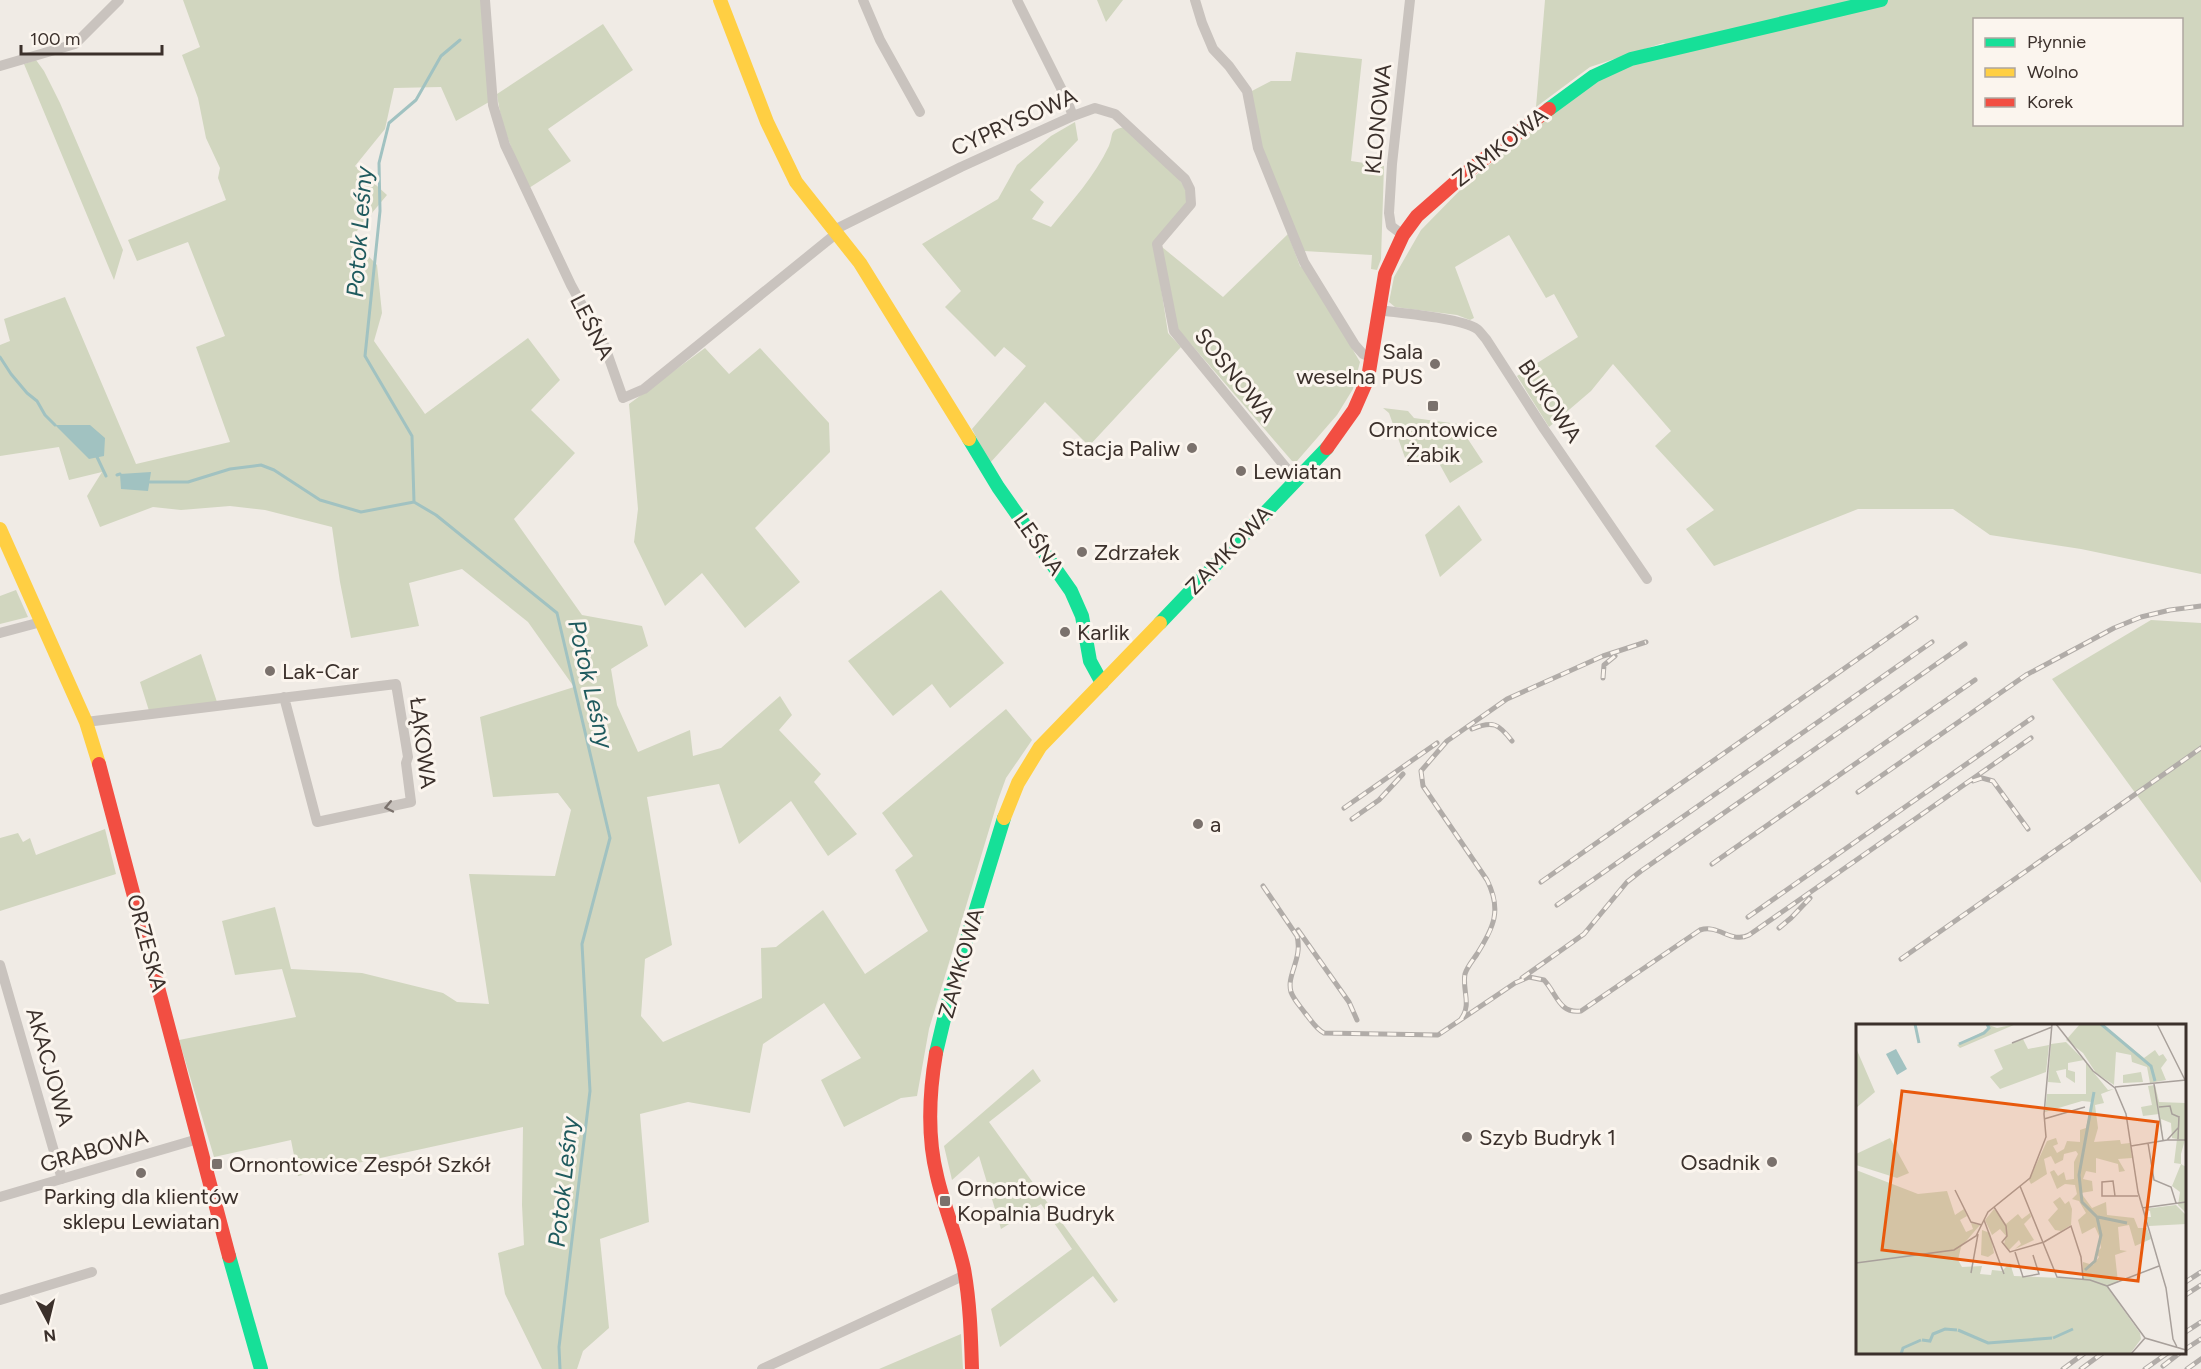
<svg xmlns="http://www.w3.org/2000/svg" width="2201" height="1369" font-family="Figtree,sans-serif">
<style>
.green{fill:#d1d6bf;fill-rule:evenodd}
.water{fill:#a1c2c1}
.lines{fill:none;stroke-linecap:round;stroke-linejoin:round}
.stream{stroke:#a1c2c1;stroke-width:3}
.street{stroke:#c9c3be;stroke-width:10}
.fast{stroke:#16e098;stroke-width:14}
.slow{stroke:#ffcf43;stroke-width:14}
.jam{stroke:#f24e42;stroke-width:14}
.rail-casing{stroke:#b1aca8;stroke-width:5}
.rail{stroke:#fbf5ee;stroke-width:3;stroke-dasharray:9;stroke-linecap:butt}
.oneway{stroke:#7b726d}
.poi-dot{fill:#7a716c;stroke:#fbf5ee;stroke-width:2}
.labels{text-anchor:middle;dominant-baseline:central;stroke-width:6;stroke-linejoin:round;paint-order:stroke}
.street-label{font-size:22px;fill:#3b302b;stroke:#fbf5ee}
.poi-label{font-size:22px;fill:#3b302b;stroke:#fbf5ee;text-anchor:start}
.water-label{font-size:24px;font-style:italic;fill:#1f5a5e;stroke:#fbf5ee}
.inset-river{fill:none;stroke:#a1c2c1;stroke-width:3}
.inset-road{fill:none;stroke:#a8a09b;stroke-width:1.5}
.view{fill:#e8590c;fill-opacity:0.15;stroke:#e8590c;stroke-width:3}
.inset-edge{fill:none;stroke:#3b302b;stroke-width:3}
</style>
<rect width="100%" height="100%" fill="#f0ebe5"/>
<!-- green -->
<path class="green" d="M183 0H485L489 102 456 121 441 87 394 88 385 129 355 166 387 195 351 238 377 265 382 313 374 341 425 414 528 338 560 380 531 410 575 453 514 519 582 615 642 626 648 646 611 669 617 705 638 752 690 730 693 756 721 748 780 696 792 715 779 730 821 774 814 782 857 834 828 856 791 801 739 844 719 784 647 797 672 945 645 959 641 1016 663 1042 762 998 761 948 776 947 823 910 865 974 928 931 895 870 913 856 882 813 1006 709 1032 740 1006 778 998 800 929 1029 917 1096 901 1098 844 1127 821 1080 861 1058 824 1003 763 1044 750 1113 688 1102 640 1114 649 1222 600 1239 609 1328 583 1351 577 1369H542L505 1294 498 1253 524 1245 522 1205 523 1127 298 1176 291 1140 214 1157 179 1040 296 1017 282 969 235 975 222 921 275 907 291 969 362 973 443 993 457 1002 489 1004 469 874 555 876 571 810 558 793 493 797 480 717 574 687 528 622 462 569 409 583 419 626 351 638 340 582 332 527 265 510 230 506 181 510 153 507 100 527 87 496 102 472 69 480 59 447 0 456V345L10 341 4 319 65 297 136 464 230 442 196 347 225 336 188 242 137 261 128 240 226 200 218 178 220 168 206 138 198 98 182 55 200 47Z
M1097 0H1123L1106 22Z
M1545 0H2201V574L2081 549 1990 535 1953 509H1858L1714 566 1686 529 1714 510 1655 446 1671 431 1613 364 1591 391 1549 427 1517 376 1578 337 1554 294 1546 298 1509 235 1455 267 1474 318 1470 320 1457 315 1395 307 1389 302 1394 277 1421 230 1470 180 1594 82 1631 65 1684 51 1663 43 1590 67 1536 107ZM1974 20H2182V124H1974Z
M603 24 633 70 548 129 571 161 529 188C515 157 501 128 497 94Z
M1296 52 1362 59 1351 161 1384 166 1381 259 1377 270 1371 269 1372 255 1304 251 1258 142 1250 92 1271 81H1291Z
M36 60 44 71 60 103 123 250 114 280 24 64Z
M1075 122 1078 140 1030 190 1044 202 1032 219 1051 227C1071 202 1095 176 1109 146 1114 134 1108 130 1125 127 1139 141 1193 181 1187 202 1184 209 1160 234 1154 242L1168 333 1181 347 1089 446 1045 402 990 463 972 429 1026 366 1004 347 995 357 945 307 961 291 922 244 998 199 1017 165 1051 136Z
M1288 234 1300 266 1306 270 1360 362 1353 389 1337 415 1297 461H1292L1177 328 1162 247 1223 297Z
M705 348 729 374 760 348 829 423 830 452 755 528 800 582 745 628 702 573 665 606 634 542 638 509 629 404Z
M1383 408 1408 411 1414 418 1458 424 1483 462 1450 483 1430 447 1408 466 1389 413Z
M1459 505 1482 540 1440 577 1425 535Z
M16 590 28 617 0 624V596Z
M941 590 1004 663 950 708 932 684 893 716 848 661Z
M2151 620 2201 623V883L2052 679Z
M201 654 218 705 150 714 140 682Z
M105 829 116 874 0 911V838L18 833 23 842 30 838 36 855Z
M1033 1069 1041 1081 989 1122 1118 1300 1114 1303 1093 1276 1000 1347 991 1309 1072 1249 1041 1204 1001 1229 979 1156 952 1180 944 1146Z
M961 1334 963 1369H879Z"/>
<!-- water -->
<path class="water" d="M55 425H90L105 438 104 456 89 459Z
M151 472 148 491 121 489 120 474Z"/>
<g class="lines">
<!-- stream -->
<path class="stream" d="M460 40 441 56 416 100 389 123 379 163 380 211 365 356 412 436 414 502 436 515 557 613 610 838 582 944 590 1091 559 1347 560 1369
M0 357 11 374 27 393 37 401 45 415 55 425
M97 457 106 476
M117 475 120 474
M150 482H188L230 469 261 465 274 470 320 500 361 512 414 502"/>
<!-- street -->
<path class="street" d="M485 0 493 105 505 145 571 285 605 347 623 398 644 389 837 233
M863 0 880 40 920 112
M1017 0 1066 98 1073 116
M1195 0 1202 23 1213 49 1229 66 1247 91 1258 148 1304 262 1355 345 1363 354 1372 358
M0 66 75 44 119 0
M834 230 961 167 1073 116 1095 108 1115 114 1185 179 1190 189 1191 204 1157 244 1174 331 1296 480
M1403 235 1391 226 1389 213 1392 164 1410 0
M1378 310C1399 313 1461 318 1477 329 1480 331 1483 336 1486 339L1544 429 1647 579
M0 633 41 622
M86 722 396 684 408 757 406 763 411 802 317 822 284 697
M0 965 62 1179
M0 1197 198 1139
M0 1300 92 1272
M762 1369 965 1275"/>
<!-- fast -->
<path class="fast" d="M1549 109 1594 76 1631 59 1881 0
M969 439 998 487 1071 591 1082 616 1090 661 1102 683
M1160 623 1327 448
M936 1053 950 994 1004 818
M229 1256 261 1369"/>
<!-- slow -->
<path class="slow" d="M720 0 767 122 796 182 860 263 969 439
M0 529 86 722 99 764
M1004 818 1018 783 1040 747 1160 623"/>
<!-- jam -->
<path class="jam" d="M1327 448 1354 410 1368 378 1385 274 1403 235 1417 216 1467 172 1549 109
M99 764 229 1256
M936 1053C929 1094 927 1136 937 1176 944 1207 957 1237 964 1269 970 1302 971 1335 972 1369"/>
<!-- rail casing -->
<g class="rail-casing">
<path id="rail" d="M1603 678 1604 665 1615 656
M1472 729C1493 720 1499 724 1512 741
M1973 781 1982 778 1993 781 2028 829
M1858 792 2026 675 2114 628 2141 617 2170 610 2201 606
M1344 808 1437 743
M1352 819 1379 800 1403 774
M1712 864 1975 680
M1541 882 1916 618
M1263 886 1297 936C1303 959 1286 975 1291 992 1294 1000 1300 1006 1305 1013 1311 1020 1316 1029 1324 1033L1438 1035 1515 983 1529 977 1544 980C1557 994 1559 1014 1581 1011L1700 930C1719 924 1731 944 1749 935L2031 738
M1557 905 1932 642
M1748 917 2032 718
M1779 928 1791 918 1810 898
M1298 930 1349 1002 1357 1020
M1901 959 2201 748
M1522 978 1584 934 1627 882 1641 871 1965 644
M1461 1019C1472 1005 1462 990 1465 974 1467 967 1473 960 1477 954 1494 927 1502 910 1487 880L1423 786 1421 771 1447 741 1507 699 1603 656 1646 642
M2184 1283 2201 1272
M2184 1296 2201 1285
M2184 1333 2201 1322
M2184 1350 2201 1339
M2163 1366 2181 1352
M2063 1369 2086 1352
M2081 1369 2104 1352
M2145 1369 2169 1352
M2187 1369 2201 1359"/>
</g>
<!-- rail -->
<use href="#rail" class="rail"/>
</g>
<!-- one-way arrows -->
<defs><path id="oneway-chevron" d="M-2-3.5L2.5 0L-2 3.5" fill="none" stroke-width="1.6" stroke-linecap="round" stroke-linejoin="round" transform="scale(1.5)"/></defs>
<use class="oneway" href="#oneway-chevron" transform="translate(389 807) rotate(168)"/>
<!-- markers -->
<g class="poi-dot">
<circle cx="1435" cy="364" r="6"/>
<rect x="1427" y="400" width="12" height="12" rx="3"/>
<circle cx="1192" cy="448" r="6"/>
<circle cx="1241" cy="471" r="6"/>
<circle cx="1082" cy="552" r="6"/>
<circle cx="1065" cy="632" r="6"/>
<circle cx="270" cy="671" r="6"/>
<circle cx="1198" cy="824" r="6"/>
<circle cx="1467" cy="1137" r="6"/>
<circle cx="1772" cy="1162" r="6"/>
<rect x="211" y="1158" width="12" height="12" rx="3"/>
<circle cx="141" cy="1173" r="6"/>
<rect x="939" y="1195" width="12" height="12" rx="3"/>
</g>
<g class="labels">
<!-- street labels -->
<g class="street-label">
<text transform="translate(1378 119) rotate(-84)">KLONOWA</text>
<text transform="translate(1014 122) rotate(-24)">CYPRYSOWA</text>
<text transform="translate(1500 147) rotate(-38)">ZAMKOWA</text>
<text transform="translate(592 327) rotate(63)">LEŚNA</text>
<text transform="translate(1235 375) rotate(51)">SOSNOWA</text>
<text transform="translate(1550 401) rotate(56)">BUKOWA</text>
<text transform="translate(1039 544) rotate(55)">LEŚNA</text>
<text transform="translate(1229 550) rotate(-46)">ZAMKOWA</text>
<text transform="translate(423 743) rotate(83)">ŁĄKOWA</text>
<text transform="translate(147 943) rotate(75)">ORZESKA</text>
<text transform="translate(961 963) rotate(-74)">ZAMKOWA</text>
<text transform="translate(50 1067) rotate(74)">AKACJOWA</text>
<text transform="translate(94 1150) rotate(-16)">GRABOWA</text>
</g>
<!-- poi labels -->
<g class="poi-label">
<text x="1423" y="351" text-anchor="end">Sala<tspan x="1423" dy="25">weselna PUS</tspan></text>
<text x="1433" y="429" text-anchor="middle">Ornontowice<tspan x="1433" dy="25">Żabik</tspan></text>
<text x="1180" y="448" text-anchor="end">Stacja Paliw</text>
<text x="1253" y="471">Lewiatan</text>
<text x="1094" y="552">Zdrzałek</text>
<text x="1077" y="632">Karlik</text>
<text x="282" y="671">Lak-Car</text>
<text x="1210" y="824">a</text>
<text x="1479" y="1137">Szyb Budryk 1</text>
<text x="1760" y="1162" text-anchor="end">Osadnik</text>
<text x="229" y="1164">Ornontowice Zespół Szkół</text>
<text x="957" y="1188">Ornontowice<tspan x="957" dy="25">Kopalnia Budryk</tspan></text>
<text x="141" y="1196" text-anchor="middle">Parking dla klientów<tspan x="141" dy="25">sklepu Lewiatan</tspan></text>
</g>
<!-- water labels -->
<g class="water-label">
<text transform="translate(359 232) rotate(-86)">Potok Leśny</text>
<text transform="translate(591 684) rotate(77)">Potok Leśny</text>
<text transform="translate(563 1182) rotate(-84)">Potok Leśny</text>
</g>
</g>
<!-- overview -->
<g transform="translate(1856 1024)">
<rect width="330" height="330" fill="#f0ebe5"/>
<path d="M130 0 141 4 160 0 104 24 101 21 132 5ZM224 0H246L288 34 299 26 303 32 307 30 311 36 305 44 310 56 294 59 291 43 276 38 275 31 260 28 258 61 240 49 227 29 210 16ZM167 15 172 25 193 21 190 48 144 65 134 53 147 45 138 26ZM210 18 228 36 212 39V46L219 48V59L210 53V45L200 47 205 59 192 58 195 20ZM0 24 19 68 0 84 2 79ZM230 39 252 66 258 65 245 70 248 79 239 81 242 104 238 118 264 116 265 120 274 119 276 134 262 135 269 147 263 148 262 140 240 134V149L230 147 227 155 236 157 237 167 225 169 236 184 250 178 251 191 278 194 282 204H291L295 215 279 222 273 201 262 203 264 226 271 227 259 231 262 258 251 263 284 309 285 315 274 330H0V146L62 170 91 167 99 191 108 185 111 192 104 196 110 208 117 205 115 199 124 201 105 223 102 236 106 243 126 242 124 250 135 251 136 246 146 247 154 239 158 252 227 255V238L237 241 243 233 240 229 245 224 243 212 239 203 226 210 222 196 230 189 223 177 216 175 221 170 219 161 209 160 201 165 194 148 198 146 202 152 208 148 210 156 218 155V138L222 130 220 127 208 130 207 136 199 140 195 132 188 135 191 150 175 160 173 156 191 117 200 114 202 120 197 122 201 129 208 125 211 117 224 118V106L230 104 236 78 226 77 189 88 191 70H230ZM285 48 287 58 267 59V51ZM299 61 303 78 329 79 330 112 325 130V140L330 143V189L322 181 324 168 316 162 325 140 318 139 321 115 316 114 315 99 305 95 307 116 303 90 287 92 285 83 296 81 292 62ZM34 114 53 149 41 154 0 141V130ZM204 173 209 180 213 177 216 185 215 201 205 207 199 206 192 196 202 185 197 178ZM320 181 330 191V200L293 202 290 193H295L294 187 288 185ZM138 185 150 200 162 190 166 195 174 189 175 193 168 200 178 216 159 225 165 220 163 216 153 226 148 220 150 212 144 205 136 211 129 196ZM126 206 134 209 138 229 132 233 125 231Z" fill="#d1d6bf"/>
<path d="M40 25 51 45 41 51 30 30Z" fill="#a1c2c1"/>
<path class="inset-river" d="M59 0 63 19M245 0 295 42 299 57M103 20 128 9 133 4 131 0M242 193 271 199M229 246 239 237 245 211 241 193 226 178 223 151 238 68M102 306 132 319 196 314M197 314 217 305M66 316 74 317 77 310 89 305 101 306M45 330 47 324 65 316"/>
<path class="inset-road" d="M200 0 237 47 259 64 270 90 282 168 310 264 317 315 321 323M301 0 330 58M156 19 196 3M298 60 307 116M259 63 330 56M303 83 314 82 316 90 323 93M188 95 229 83M322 115 323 92M311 116H330M292 119 298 156 315 163 320 179M275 122 311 116 322 104M164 162 201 253 234 256 251 262 289 314 330 326M99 166 115 198 126 201M259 172 257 157 246 158V172H282M138 183 150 202 151 212 146 218 154 228 188 218M286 184 330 178M128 196 148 250M188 218 215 202 225 233 227 255M159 228 167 253 183 250 177 231M0 239 98 226 120 212 132 188 174 154 190 113 188 90 196 0M115 249 122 210M251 262 303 242M275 330 289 314"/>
<path class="view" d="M46 67 302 98 282 257 26 226Z"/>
<rect width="330" height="330" class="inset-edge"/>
</g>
<!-- legend -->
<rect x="1973" y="18" width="210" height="108" fill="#fbf5ee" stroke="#aea6a0" stroke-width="1.5"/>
<rect x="1985" y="38" width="30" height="9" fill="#16e098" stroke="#aea6a0" stroke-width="1.5"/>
<text x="2027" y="48" font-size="18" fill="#3b302b">Płynnie</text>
<rect x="1985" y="68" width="30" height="9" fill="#ffcf43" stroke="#aea6a0" stroke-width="1.5"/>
<text x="2027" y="78" font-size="18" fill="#3b302b">Wolno</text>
<rect x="1985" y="98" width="30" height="9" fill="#f24e42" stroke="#aea6a0" stroke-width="1.5"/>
<text x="2027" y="108" font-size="18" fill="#3b302b">Korek</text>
<!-- north arrow -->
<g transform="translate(48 1321) rotate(173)" stroke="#fbf5ee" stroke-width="4.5" paint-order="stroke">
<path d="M0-4.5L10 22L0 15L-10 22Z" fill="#3b302b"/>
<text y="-9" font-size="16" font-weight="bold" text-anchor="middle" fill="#3b302b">N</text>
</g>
<!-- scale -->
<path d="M21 45v9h141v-9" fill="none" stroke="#3b302b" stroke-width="3"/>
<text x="30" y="45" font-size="18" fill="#3b302b" stroke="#fbf5ee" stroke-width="4.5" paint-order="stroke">100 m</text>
</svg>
